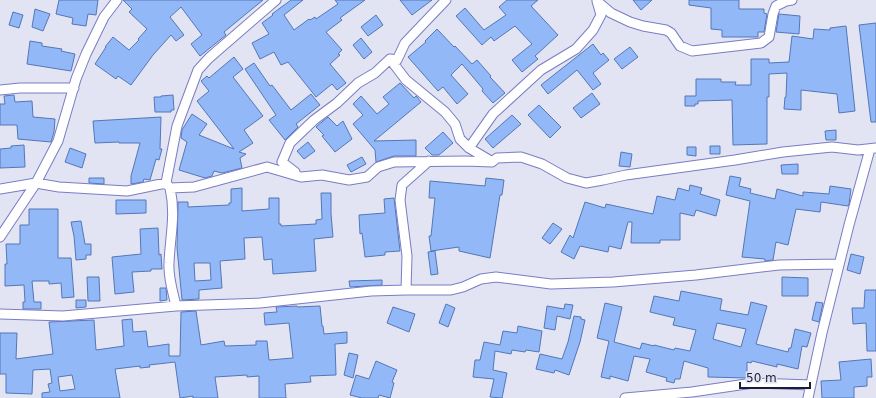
<svg xmlns="http://www.w3.org/2000/svg" width="876" height="398" font-family="'DejaVu Sans',sans-serif">
<style>
.building{fill:#93b8f7;stroke:#5377b7;fill-rule:evenodd}
.lines{fill:none;stroke-linecap:round;stroke-linejoin:round}
.minor-casing{stroke:#797dc3;stroke-width:11}
.minor{stroke:#fff;stroke-width:9}
</style>
<rect width="100%" height="100%" fill="#e2e4f3"/>
<!-- building -->
<path class="building" d="M59 0H98L96 15 88 14 86 26 72 24 73 18 56 14Z
M123 0H263L224 32 226 35 200 56 191 44 202 35 181 7 170 17 184 35 176 41 171 35 153 55 131 85 118 76 116 79 95 64 106 47H105L113 37 129 50 139 40 138 39 147 29 129 12 132 9Z
M291 0H303L284 15 294 30 309 19 310 20 315 17 316 19 338 4 335 0H365L340 18 342 20 326 32 342 50 338 54 340 55 330 64 346 83 337 90 332 84 316 97 288 62 281 65 274 52 260 59 252 43 269 34 262 23 273 15 272 14Z
M400 0H432L412 15Z
M507 0H538L531 6 558 35 535 56 538 59 522 72 512 60 532 44 515 26 494 41 491 37 482 45 456 16 465 8 484 30 506 15 499 7Z
M633 0H652L641 10Z
M689 0H739V9H764V13L767 14 764 32H758V37H722V30L711 29V8L689 5Z
M35 9 50 14 43 31 32 27Z
M13 12 23 15 19 28 9 25Z
M779 14 800 16 799 34 776 32Z
M376 15 383 25 368 36 361 27Z
M876 23V122H871L859 25Z
M846 26 855 111 839 113 837 94 801 90V110L784 109 785 97H786L787 73 769 74V97H767V144L733 145 732 100 698 101V104H695V106H685V96H696V79H721V82H736L735 85H751V59H769V63L789 62 792 36 813 39 814 29 830 30V28Z
M437 29 454 47 455 46 472 64 477 60 491 76 490 77 505 93 493 103 482 91 483 89 462 64 451 75 468 94 457 104 443 87 438 91 408 57 426 42 425 41Z
M361 38 372 52 364 59 353 45Z
M30 41 42 43V46L62 49 61 51 75 54 71 71 27 64Z
M593 44 601 55 603 53 609 60 593 73 601 84 593 90 577 70 548 94 541 85Z
M630 47 638 57 622 69 614 59Z
M234 57 243 69 233 77 263 116 244 130 253 143 239 152 246 154 240 158 242 168 222 173 214 171 212 176 205 178 179 170 187 142 181 138 182 130 192 114 207 124 199 135 234 149 197 101 209 91 201 81 207 76 209 78Z
M254 63 270 86 272 85 291 110 311 94 320 105 296 124 298 127 285 140 269 120 276 115 245 69Z
M400 83 414 98 416 96 421 102 374 141 416 140V156H394L376 162 375 150 353 124 363 115 353 104 361 96 377 114 389 104 383 97Z
M592 93 600 104 581 118 573 108Z
M14 95 15 102 32 101 33 117 55 119 54 132 51 142 18 139 17 125H0V104H5L4 96Z
M173 95 174 110H171V112H155L154 97H161V96Z
M539 105 561 127 550 138 528 115Z
M512 115 521 124 493 148 485 139Z
M161 117 160 149H162L159 160 156 159 150 180 144 179 143 182 131 184V176L140 143H119V142L95 143 93 121Z
M328 117 337 126 343 121 352 139 335 152 322 136 324 135 316 127Z
M836 130V140H826L825 131Z
M443 132 453 143 439 155H432L425 148Z
M308 142 315 151 304 159 297 151Z
M24 145 25 167 0 168V149L11 148V146Z
M710 146H720V154H710Z
M687 147H696V156L687 155Z
M70 148 86 154 82 168 65 162Z
M621 152 632 154 630 167 619 166Z
M362 157 366 164 351 172 347 165Z
M798 164V174H782L781 165Z
M730 176 741 178 739 186 751 189 750 193 775 199 777 189 803 196V192L829 194 830 186 851 189 849 204 848 206 821 202 820 212 796 209 788 245 776 242 773 260 765 261V259L742 257 750 201 726 195Z
M89 178H104V184L89 183Z
M486 178 504 180 502 195H500L490 258 459 251V247L431 251 429 236H431L435 198H429L430 181 485 186Z
M690 185 702 188 700 194 720 200 716 216 696 210 694 216 680 213V240H660V243H631L632 222H628L621 249 609 246 608 252 580 246 574 259 561 252 570 235 573 238 585 202 605 208 606 204 653 214 657 196 675 200 678 188 689 191Z
M242 188V211L269 209V198H279V224H281V226L316 224V220L322 219 321 193H331V214L333 237 314 239 316 271 273 274 272 259 264 260 262 237 244 238 245 259 220 261 222 288 199 290V299L182 300 177 248 178 202H188V207L229 205V203H231V189ZM194 263H210L211 280 195 281Z
M394 198 400 251 385 252V255L365 257 362 233 360 234 359 215 385 213 384 199Z
M116 200H146V213L116 214Z
M29 209H58V258H71L74 297 62 298 61 283 49 284V281H32L34 302H41V309H23V302H25L24 285 5 286V264H7L6 244H20V225H29Z
M81 221 85 244H91V255H86V259L76 260 74 236 71 222Z
M553 223 562 229 550 244 542 238Z
M158 228 159 255 161 254 162 269H151V271L132 272 134 292 115 294 112 257 141 254 140 229Z
M435 251 438 274 431 275 428 252Z
M851 254 864 257 860 274 847 270Z
M87 277H99L100 301H88Z
M782 277 808 278V296H782Z
M382 280V285L350 287 349 281Z
M160 288H166L167 300 160 301Z
M865 290H876V351H867L866 323 853 324 852 308H864Z
M681 291 722 299 720 310 748 315 751 302 767 306 756 344 788 352 789 348H791L795 329 811 333 807 347 802 346 798 369 777 364V367L752 361 751 363 747 362V378L708 377V368L684 361 680 379H675L674 383 666 381 667 378 646 372 650 359 634 356 628 381 610 376V379L601 377 609 341 597 338 605 303 622 307 614 342 640 349 642 343 654 346V345L674 350 675 348 690 351 696 330 673 325 675 318 650 312 654 296 679 301ZM717 323 746 329 741 347 713 339Z
M76 300H86V307L76 308Z
M816 302 823 303 819 322 812 320Z
M446 304 455 308 448 327 439 323Z
M565 304 573 305 570 319 557 316 555 330 544 328 547 306 564 309Z
M297 306 298 307 320 306 322 326H323L324 334 347 332V343L335 344 336 375 310 376 311 382 285 384 286 398H259V376L247 377V375L215 377 218 398H193V396L180 398 175 362 149 365 150 367 140 368V366L115 369 120 398H42V393L50 392 48 384 52 383 50 369 33 370 32 394 6 393V374H0V333H17L16 359 53 354 49 322 94 320 96 350 124 346 122 320 132 319 133 332 146 331 148 347 169 344V356H180L181 312 196 311 201 345 224 341 225 346 256 345V341H267L269 360 293 358 289 323 265 325 264 313 277 312 276 307ZM72 375 75 389 60 391 58 377Z
M393 307 415 314 409 332 387 323Z
M574 316 581 317V319L585 320 580 342 569 375 555 370 554 373 536 369 540 354 562 359 568 342Z
M518 326 542 331 539 352 526 350 525 352 512 350 511 354 495 351 493 370 507 373 502 398 490 397 494 379 473 377 475 360H480L484 342 500 345 503 331 517 333Z
M349 353 358 355 353 378 344 375Z
M871 359 872 377H867V386L854 387V398H822L821 381 841 380 839 362Z
M376 361 397 370 392 382 394 383 390 398 379 395 378 398H362L350 395 356 375 369 379Z"/>
<g class="lines">
<!-- minor casing -->
<g class="minor-casing">
<path id="minor" d="M446 0 405 43 397 60 390 59 406 80 445 112 455 124 460 139 469 148 491 161
M598 2 611 13 630 22 643 26 666 30 671 33 680 46 692 51 761 43 769 37 773 14 776 6 786 1 792 0
M0 90 20 88H74
M469 148 493 114 541 70 576 49 593 30 601 15 597 1
M295 172 282 162 290 143 314 120 337 103 358 83 375 73 390 59
M166 183 177 126 198 70 209 58 276 0
M170 188C176 215 170 237 169 263 168 278 173 292 176 306
M0 189 36 183 59 187 127 191 166 183 170 188 194 187 267 167 301 177 322 175 349 180 367 177 378 167 394 162 465 161 492 162 497 158 521 157 542 164 567 178 586 183 603 180 626 175 735 160 783 152 832 147 858 150 876 148
M0 237 36 183 58 141 76 79 86 54 104 17 117 0
M406 290 407 256 400 200 402 185 429 161
M0 314 63 316 176 306 260 303 371 291 406 290H451L463 287 481 279 496 277 551 284 613 282 696 275 779 265 839 264
M625 398 692 392 753 383 811 385
M808 398 822 333 849 225 870 149"/>
</g>
<!-- minor -->
<use href="#minor" class="minor"/>
</g>
<!-- scale -->
<path d="M740 382v6h70v-6" fill="none" stroke="#1c1c39" stroke-width="2"/>
<text x="746" y="382" font-size="12" fill="#1c1c39" stroke="#e2e4f3" stroke-width="3" paint-order="stroke">50 m</text>
</svg>
